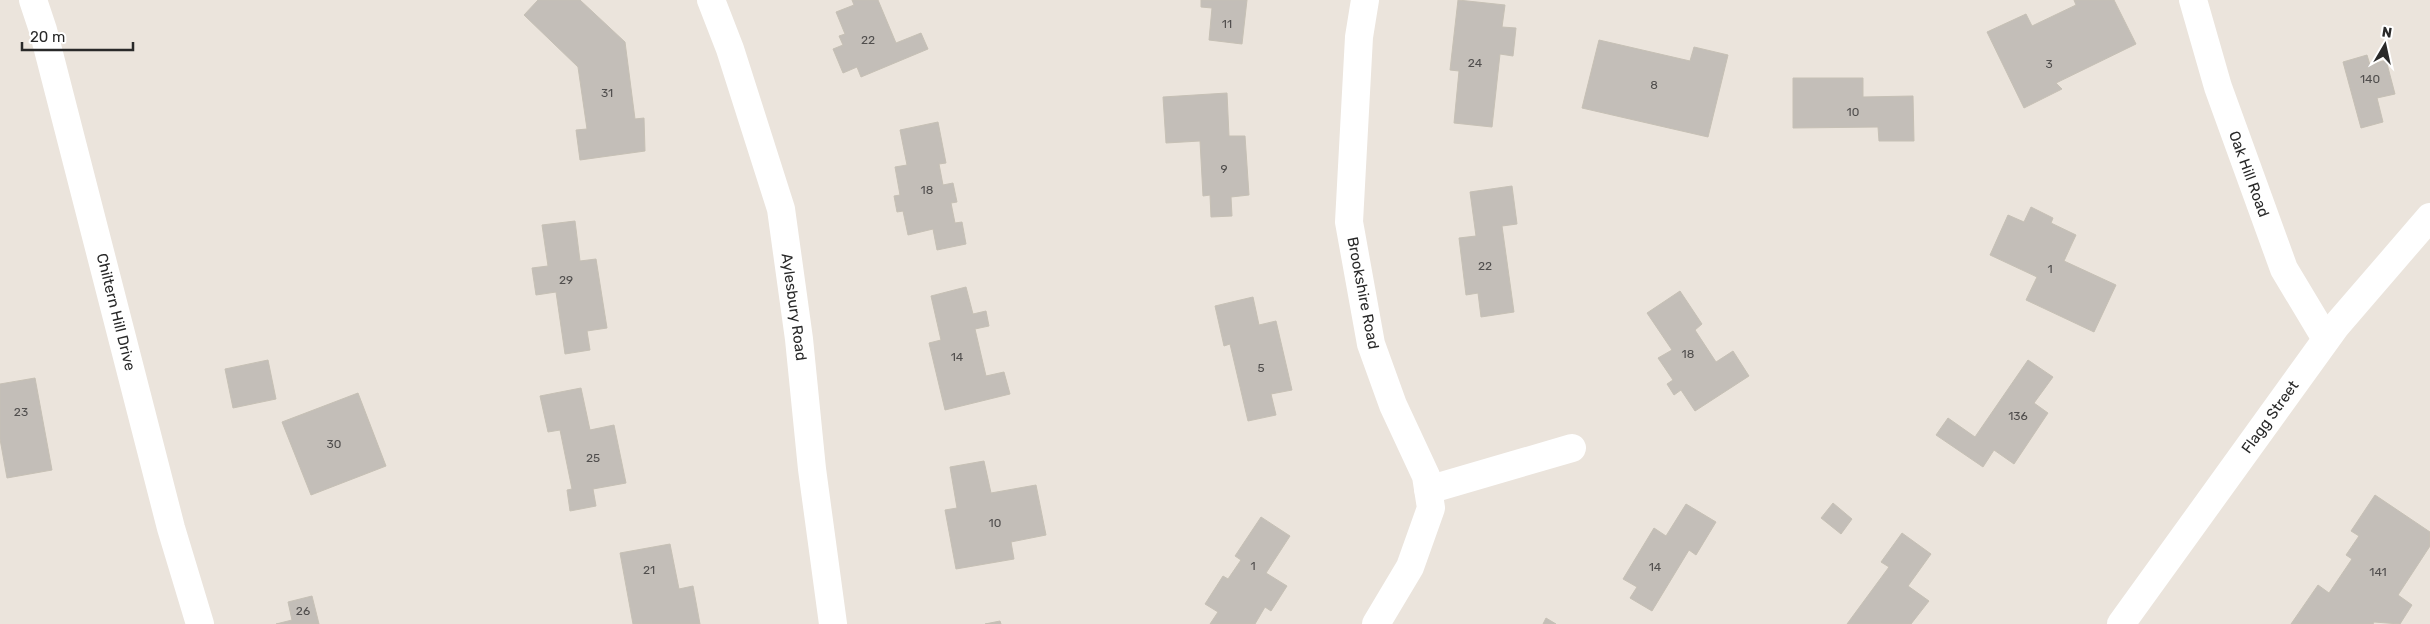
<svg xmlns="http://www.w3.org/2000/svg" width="2430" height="624" font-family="Rubik,sans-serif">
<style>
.building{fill:#c3beb8;stroke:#c6c0b5}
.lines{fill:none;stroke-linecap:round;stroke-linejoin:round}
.street{stroke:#fff;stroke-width:28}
.secondary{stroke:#fff;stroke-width:28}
.labels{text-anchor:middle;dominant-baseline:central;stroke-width:4.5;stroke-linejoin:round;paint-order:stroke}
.number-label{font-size:12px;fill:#504e4d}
.street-label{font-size:15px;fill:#292929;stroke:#fff}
</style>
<rect width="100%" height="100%" fill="#ebe4dc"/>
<!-- building -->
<path class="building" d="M538 0H580L625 42 635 119 644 118 645 151 580 160 576 130 587 129 578 67 524 15Z
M852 0H878L896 43 921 33 928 49 861 77 857 67 843 73 833 49 843 45 839 36 845 34 836 12 854 5Z
M1201 0H1247L1242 44 1209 40 1212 8 1201 7Z
M1458 0 1505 5 1502 27 1516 28 1513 56 1500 54 1492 127 1454 123 1459 71 1450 70Z
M2074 0H2114L2136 44 2056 83 2062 89 2024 108 1987 32 2026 14 2032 26 2076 5Z
M1599 40 1690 61 1694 47 1728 55 1708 137 1582 108Z
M2367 55 2370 65 2386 60 2395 94 2377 98 2383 122 2361 128 2343 62Z
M1793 78H1863V97L1913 96 1914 141H1879L1878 127 1793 128Z
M1227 93 1229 136H1245L1249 195 1231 197 1232 216 1211 217 1210 195 1203 196 1200 141 1166 143 1163 97Z
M938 122 946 163 939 164 943 185 953 183 957 202 951 203 955 223 962 222 966 244 937 250 933 229 908 235 903 211 897 212 894 196 900 195 895 167 907 165 900 130Z
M1512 186 1517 224 1502 226 1514 312 1481 317 1478 293 1466 295 1459 238 1476 236 1470 192Z
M2031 207 2053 218 2051 223 2076 235 2064 261 2116 285 2094 332 2026 300 2037 277 1990 255 2008 215 2024 222Z
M575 221 580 261 596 259 607 328 587 331 590 350 565 354 556 292 536 295 532 268 548 266 542 225Z
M966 287 973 314 986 311 989 326 975 329 986 376 1004 372 1010 394 945 410 929 343 941 340 931 296Z
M1680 291 1702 324 1695 330 1716 362 1733 351 1749 376 1695 411 1681 390 1674 395 1667 384 1673 380 1658 358 1672 350 1647 313Z
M1253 297 1259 325 1276 321 1292 390 1271 394 1276 415 1248 421 1230 344 1224 346 1215 306Z
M268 360 276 399 233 408 225 369Z
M2028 360 2053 377 2034 403 2048 413 2014 464 1994 450 1983 467 1936 435 1948 418 1975 437Z
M35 378 52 470 7 478 0 439V384Z
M581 388 590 430 614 425 626 483 593 489 596 506 570 511 567 490 572 489 560 430 548 432 540 396Z
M358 393 386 466 311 495 282 422Z
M984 461 991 493 1036 485 1046 535 1011 542 1014 559 956 569 945 510 957 508 950 467Z
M2375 495 2430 532V546L2398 595 2412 605 2400 624 2374 622 2373 624H2291L2318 585 2329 593 2352 559 2346 555 2359 536 2351 531Z
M1833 503 1852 519 1841 534 1821 518Z
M1686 504 1716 522 1696 555 1689 550 1652 611 1630 598 1637 587 1623 579 1654 528 1666 536Z
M1261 517 1290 536 1266 573 1287 586 1271 611 1265 607 1255 624H1210L1218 612 1205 604 1223 576 1228 579 1241 560 1235 556Z
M1902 533 1931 554 1908 586 1929 601 1911 624H1847L1889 567 1881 562Z
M670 544 679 589 693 586 700 624H633L620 553Z
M312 596 319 624H276L292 620 288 602Z
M1546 618 1556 624H1543Z
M1000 621 1001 624H985Z"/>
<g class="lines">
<!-- street -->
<path class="street" d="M33 0 43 30 171 528 200 624
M711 0 730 49 781 209 799 339 812 469 833 624
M1365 0 1359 37 1349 222 1371 344 1393 405 1426 476 1431 508 1410 567 1376 624
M2193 0 2218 87 2284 269 2326 339
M1428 490 1572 448"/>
<!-- secondary -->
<path class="secondary" d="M2121 624 2336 326 2430 217"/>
</g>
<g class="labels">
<!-- number labels -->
<g class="number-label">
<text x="1227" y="24">11</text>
<text x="868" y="40">22</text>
<text x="1475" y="63">24</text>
<text x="2049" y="64">3</text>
<text x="2370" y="79">140</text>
<text x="1654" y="85">8</text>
<text x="607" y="93">31</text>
<text x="1853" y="112">10</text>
<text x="1224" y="169">9</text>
<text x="927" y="190">18</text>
<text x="1485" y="266">22</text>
<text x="2050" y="269">1</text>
<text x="566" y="280">29</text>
<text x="1688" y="354">18</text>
<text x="957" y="357">14</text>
<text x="1261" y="368">5</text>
<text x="21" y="412">23</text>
<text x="2018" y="416">136</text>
<text x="334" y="444">30</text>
<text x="593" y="458">25</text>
<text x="995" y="523">10</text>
<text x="1253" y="566">1</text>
<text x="1655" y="567">14</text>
<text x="649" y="570">21</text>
<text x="2378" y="572">141</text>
<text x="303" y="611">26</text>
</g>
<!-- street labels -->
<g class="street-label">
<text transform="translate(2249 174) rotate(70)">Oak Hill Road</text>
<text transform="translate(1363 293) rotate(79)">Brookshire Road</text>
<text transform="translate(794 307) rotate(82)">Aylesbury Road</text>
<text transform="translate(116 312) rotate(76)">Chiltern Hill Drive</text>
<text transform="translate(2270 417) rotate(-54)">Flagg Street</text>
</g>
</g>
<!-- north arrow -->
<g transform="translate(2385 45) rotate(9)" stroke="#ffffff" stroke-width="4" paint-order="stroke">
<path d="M0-4L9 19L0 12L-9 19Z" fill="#292929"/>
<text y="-8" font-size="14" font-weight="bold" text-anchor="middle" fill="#292929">N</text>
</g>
<!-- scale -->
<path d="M22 42v8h111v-8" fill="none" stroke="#292929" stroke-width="2.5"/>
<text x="30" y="42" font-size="15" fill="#292929" stroke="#ffffff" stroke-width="4" paint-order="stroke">20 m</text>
</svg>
